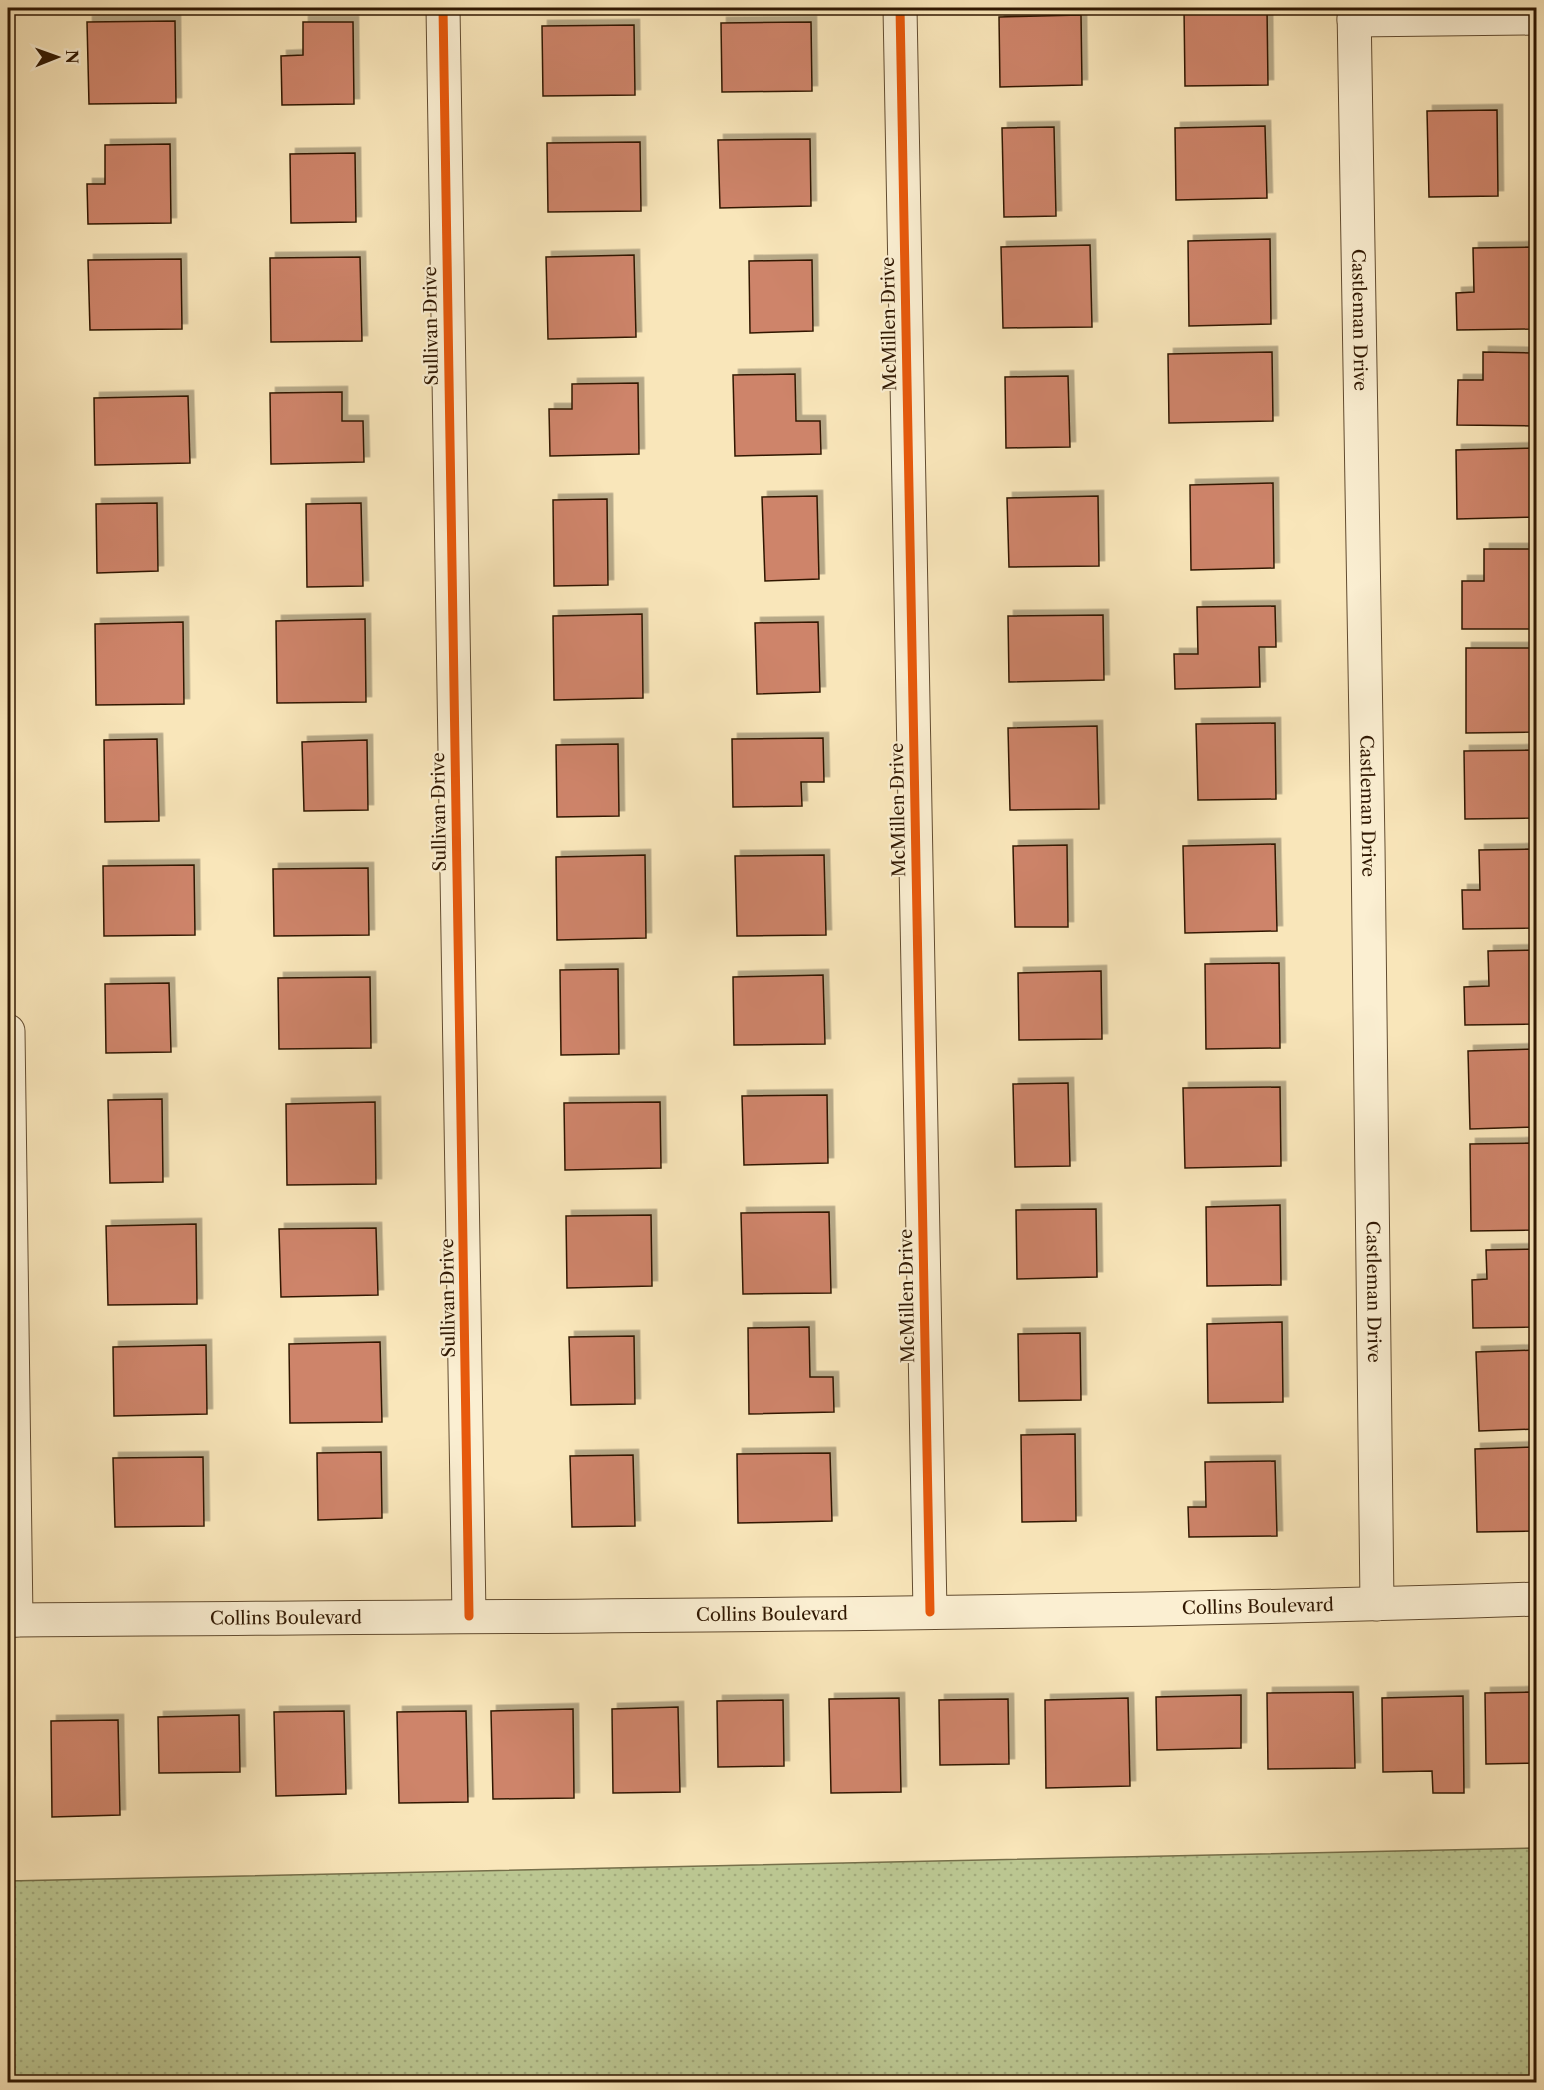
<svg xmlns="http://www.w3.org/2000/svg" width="1544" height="2090" font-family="'Libre Caslon Text',serif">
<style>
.grass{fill:url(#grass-dots);stroke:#766f4a;stroke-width:1.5}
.building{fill:#ce846a;stroke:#301802;stroke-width:1.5;filter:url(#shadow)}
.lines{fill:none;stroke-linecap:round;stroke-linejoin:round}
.minor-casing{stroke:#624c30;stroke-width:35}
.minor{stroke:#fbefd2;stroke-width:33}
.cycleway-casing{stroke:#fbefd2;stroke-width:13}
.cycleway{stroke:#e8590c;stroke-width:9}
.labels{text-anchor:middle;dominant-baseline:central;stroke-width:4.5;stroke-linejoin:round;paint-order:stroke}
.street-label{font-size:18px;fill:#301802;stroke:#fbefd2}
</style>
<defs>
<pattern id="grass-dots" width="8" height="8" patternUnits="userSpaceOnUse" patternTransform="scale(1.5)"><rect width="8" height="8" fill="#bbc691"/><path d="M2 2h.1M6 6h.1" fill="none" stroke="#a1a97b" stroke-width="1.8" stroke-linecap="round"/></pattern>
<filter id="shadow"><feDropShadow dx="5.5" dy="-5.5" stdDeviation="0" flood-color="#0004"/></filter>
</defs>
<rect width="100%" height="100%" fill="#f9e6ba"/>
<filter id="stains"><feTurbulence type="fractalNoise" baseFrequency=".00333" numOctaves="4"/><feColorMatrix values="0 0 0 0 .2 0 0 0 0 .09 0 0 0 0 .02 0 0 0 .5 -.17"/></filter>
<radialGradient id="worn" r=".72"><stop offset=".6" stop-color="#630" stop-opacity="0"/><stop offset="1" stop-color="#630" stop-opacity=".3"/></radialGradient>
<!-- grass -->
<path class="grass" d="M1536 1848V2082H8V1881Z"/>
<!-- building -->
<path class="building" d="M1184 8H1267L1268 85 1185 86Z
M1081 15 1082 85 1000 87 999 17Z
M175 21 176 103 89 104 87 22Z
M303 22H353L354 104 282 105 281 56 303 55Z
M811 22 812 91 722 92 721 23Z
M634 25 635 95 543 96 542 26Z
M1534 109H1536V176H1534Z
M1497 110 1498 196 1429 197 1427 111Z
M1265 126 1267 198 1176 200 1175 128Z
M1054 127 1056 216 1004 217 1002 128Z
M810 139 811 206 720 208 718 140Z
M640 142 641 211 548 212 547 143Z
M170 144 171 223 88 224 87 184H105V145Z
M355 153 356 222 291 223 290 154Z
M1270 239 1271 324 1189 326 1188 241Z
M1090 245 1092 327 1003 328 1001 247Z
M1536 247V280H1534L1535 329 1457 330 1456 293 1474 292 1473 248Z
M634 255 636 337 548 339 546 257Z
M360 257 362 341 271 342 270 258Z
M181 259 182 329 90 330 88 260Z
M812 260 813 331 750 333 749 261Z
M1272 352 1273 421 1169 423 1168 354Z
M1483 352 1536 353V426L1457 425 1458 380H1483Z
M795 374 796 421H820L821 454 735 456 733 375Z
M1068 376 1070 447 1006 448 1005 377Z
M638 383 639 454 550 456 549 409H572V384Z
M342 392V421H363L364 462 271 464 270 393Z
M188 396 190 463 95 465 94 398Z
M1536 448V517L1457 519 1456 450Z
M1273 483 1274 568 1191 570 1190 485Z
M817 496 819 579 765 581 762 497Z
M1098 496 1099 566 1009 567 1007 498Z
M607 499 608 585 554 586 553 500Z
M157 503 158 571 97 573 96 504Z
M361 503 363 586 307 587 306 504Z
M1484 549H1536V629H1462V581H1484Z
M1275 606 1276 647H1259L1260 687 1175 689 1174 654H1198L1197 607Z
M642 614 643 698 554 700 553 616Z
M1103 615 1104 680 1009 682 1008 616Z
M365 619 366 702 277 703 276 621Z
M183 622 184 704 96 705 95 624Z
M818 622 820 692 757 694 755 623Z
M1466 648H1536V732L1466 733Z
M1275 723 1276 799 1198 800 1196 724Z
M1097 726 1099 809 1010 810 1008 728Z
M823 738 824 782H801L802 806 733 807 732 739Z
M157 739 159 821 105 822 104 740Z
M367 740 368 810 304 811 302 742Z
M618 744 619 816 557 817 556 745Z
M1536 750V818L1465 819 1464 751Z
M1275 844 1277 931 1185 933 1183 846Z
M1067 845 1068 927H1015L1013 846Z
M1536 849V928L1463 929 1462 890H1480L1479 850Z
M645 855 646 938 557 940 556 857Z
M824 855 826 935 737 936 735 856Z
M194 865 195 935 104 936 103 866Z
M368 868 369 935 274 936 273 869Z
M1536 950V1024L1465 1025 1464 987 1489 986 1488 951Z
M1279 963 1280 1048 1206 1049 1205 964Z
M618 969 619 1054 561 1055 560 970Z
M1101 971 1102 1039 1019 1040 1018 973Z
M823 975 825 1044 734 1045 733 977Z
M370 977 371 1048 279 1049 278 978Z
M169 983 171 1052 106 1053 105 984Z
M1536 1049V1127L1470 1129 1468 1051Z
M1068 1083 1070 1166 1015 1167 1013 1084Z
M1280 1087 1281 1166 1185 1168 1183 1088Z
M827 1095 828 1163 744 1165 742 1096Z
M162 1099 163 1182 110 1183 108 1100Z
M375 1102 376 1184 287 1185 286 1104Z
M660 1102 661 1168 565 1170 564 1103Z
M1536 1143V1230L1471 1231 1470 1144Z
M1280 1205 1281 1285 1207 1286 1206 1207Z
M1096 1209 1097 1277 1017 1279 1016 1210Z
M829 1212 831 1293 743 1294 741 1213Z
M651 1215 652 1286 567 1288 566 1216Z
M196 1224 197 1304 108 1305 106 1226Z
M376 1228 378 1295 281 1297 279 1229Z
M1536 1249V1327L1473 1328 1472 1280 1487 1279 1486 1250Z
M1282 1322 1283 1402 1208 1403 1207 1324Z
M809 1327 810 1377H833L834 1412 749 1414 748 1328Z
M1080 1333 1081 1400 1019 1401 1018 1334Z
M634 1336 635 1404 571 1405 569 1337Z
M380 1342 382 1422 290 1423 289 1344Z
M206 1345 207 1414 114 1416 113 1347Z
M1536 1350V1429L1479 1431 1476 1352Z
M1075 1434 1076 1521 1022 1522 1021 1435Z
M1536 1447V1531L1477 1532 1475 1449Z
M381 1452 382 1518 318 1520 317 1453Z
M830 1453 832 1521 738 1523 737 1454Z
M633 1455 635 1526 572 1527 570 1456Z
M203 1457 204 1526 115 1527 113 1458Z
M1275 1461 1277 1536 1189 1537 1188 1507H1206L1205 1462Z
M1353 1692 1355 1768 1268 1769 1267 1693Z
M1536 1692V1763L1486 1764 1485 1693Z
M1241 1695V1748L1157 1750 1156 1697Z
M1463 1696 1464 1793H1433L1432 1771 1383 1772 1382 1698Z
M899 1698 901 1792 831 1793 829 1699Z
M1128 1698 1130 1786 1046 1788 1045 1700Z
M1008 1699 1009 1764 940 1765 939 1700Z
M783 1700 784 1766 718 1767 717 1701Z
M678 1707 680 1792 613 1793 612 1709Z
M573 1709 574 1798 493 1799 491 1711Z
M344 1711 346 1794 276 1796 274 1712Z
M466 1711 468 1802 399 1803 397 1712Z
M239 1715 240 1772 159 1773 158 1717Z
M8 1718 9 1781H8Z
M118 1720 120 1815 52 1817 51 1721Z"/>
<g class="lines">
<!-- minor casing -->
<g class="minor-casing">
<g id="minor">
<path d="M443 8 469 1616"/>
<path d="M900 8 930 1612"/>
<path id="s1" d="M1354 8 1368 846 1377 1604"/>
<path d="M1354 20 1536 18"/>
<path d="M8 1031 16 1620"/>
<path id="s2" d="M8 1620C517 1616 1027 1616 1536 1599"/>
</g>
</g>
<!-- minor -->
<use href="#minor" class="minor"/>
<!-- cycleway casing -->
<g class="cycleway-casing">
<path id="cycleway" d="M443 8 469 1616
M900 8 930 1612"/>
</g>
<!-- cycleway -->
<use href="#cycleway" class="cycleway"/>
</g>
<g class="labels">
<!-- street labels -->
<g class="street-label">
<text stroke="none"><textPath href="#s1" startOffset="312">Castleman Drive</textPath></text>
<text transform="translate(889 324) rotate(-91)">McMillen Drive</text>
<text transform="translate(431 326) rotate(-91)">Sullivan Drive</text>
<text stroke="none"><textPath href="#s1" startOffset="798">Castleman Drive</textPath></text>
<text transform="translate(898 810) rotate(-91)">McMillen Drive</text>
<text transform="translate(439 812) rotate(-91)">Sullivan Drive</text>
<text stroke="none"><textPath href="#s1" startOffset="1284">Castleman Drive</textPath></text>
<text transform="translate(907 1296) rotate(-91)">McMillen Drive</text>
<text transform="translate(448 1298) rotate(-91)">Sullivan Drive</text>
<text stroke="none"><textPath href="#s2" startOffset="1250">Collins Boulevard</textPath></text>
<text stroke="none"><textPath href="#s2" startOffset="764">Collins Boulevard</textPath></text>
<text stroke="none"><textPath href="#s2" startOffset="278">Collins Boulevard</textPath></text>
</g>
</g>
<!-- margin -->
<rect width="1544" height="2090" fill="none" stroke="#f9e6ba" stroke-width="30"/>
<rect x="9" y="9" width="1526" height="2072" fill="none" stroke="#301802" stroke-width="3"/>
<rect x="15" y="15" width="1514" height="2060" fill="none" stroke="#301802" stroke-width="1.5"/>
<!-- north arrow -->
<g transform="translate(57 57) rotate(89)" stroke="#fbefd2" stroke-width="4.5" paint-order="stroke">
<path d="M0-4.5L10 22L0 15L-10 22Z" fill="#301802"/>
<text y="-9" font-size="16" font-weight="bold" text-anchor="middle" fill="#301802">N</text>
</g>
<rect width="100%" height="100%" filter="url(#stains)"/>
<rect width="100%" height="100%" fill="url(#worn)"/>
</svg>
